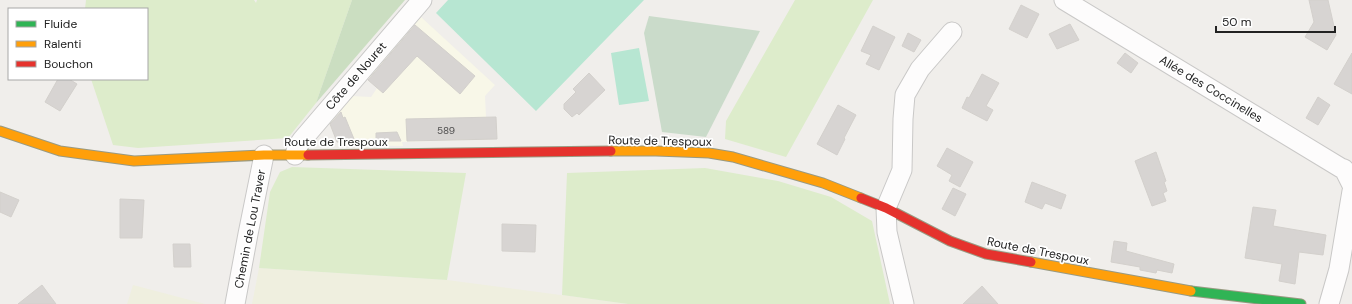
<svg xmlns="http://www.w3.org/2000/svg" width="1352" height="304" font-family="'DM Sans',sans-serif">
<style>
.education{fill:#f8f7e8}
.farmland{fill:#efefdf}
.grass{fill:#ddeccb}
.forest{fill:#cbdec1}
.cemetery{fill:#cadbca}
.pitch{fill:#b7e6d2}
.building{fill:#d7d4d2;stroke:#d3d0cc}
.lines{fill:none;stroke-linecap:round;stroke-linejoin:round}
.street-casing{stroke:#c9c8c7;stroke-width:21}
.fast-casing{stroke:#999a82;stroke-width:11}
.slow-casing{stroke:#999a82;stroke-width:11}
.jam-casing{stroke:#999a82;stroke-width:11}
.street{stroke:#fdfcfc;stroke-width:19}
.fast{stroke:#30b455;stroke-width:9}
.slow{stroke:#ff9f0a;stroke-width:9}
.jam{stroke:#e5322d;stroke-width:9}
.labels{text-anchor:middle;dominant-baseline:central;stroke-width:3.5;stroke-linejoin:round;paint-order:stroke}
.number-label{font-size:10px;fill:#4f4e4e}
.street-label{font-size:12px;fill:#222;stroke:#fff}
</style>
<rect width="100%" height="100%" fill="#f0eeeb"/>
<!-- education -->
<path class="education" d="M421 17 495 85 485 96 486 117H496L497 139 402 142 403 146 339 145 328 121 351 96 371 97 377 88 367 78Z"/>
<!-- farmland -->
<path class="farmland" d="M259 268 447 280 628 304H252Z
M133 285 205 304H127Z"/>
<!-- grass -->
<path class="grass" d="M86 0H254L256 3 257 0H352L316 103 288 138 138 148 113 145 91 79H147V9H85Z
M795 0H873L786 157 725 139 726 121Z
M292 167 466 173 447 280 259 268 270 192 280 172Z
M705 168 778 181 831 197 872 221 890 304H628L562 295 567 173Z"/>
<!-- forest -->
<path class="forest" d="M352 0H405L316 103Z"/>
<!-- cemetery -->
<path class="cemetery" d="M649 16 760 31 706 137 662 132 644 33Z"/>
<!-- pitch -->
<path class="pitch" d="M448 0H644L536 111 436 13Z
M639 48 649 101 619 105 611 53Z"/>
<!-- building -->
<path class="building" d="M1309 0H1328L1336 35 1327 50 1305 37 1314 22Z
M1021 5 1039 14 1027 38 1009 29Z
M1070 24 1079 40 1057 49 1049 34Z
M415 25 475 76 460 94 417 56 383 93 368 80Z
M873 26 895 37 879 70 866 64 871 55 861 51Z
M908 33 921 40 914 52 902 46Z
M1125 53 1138 63 1131 73 1117 63Z
M1352 53V94L1334 84Z
M589 73 605 90 579 115 577 113 572 117 564 109V104L576 92 573 89Z
M982 74 999 83 986 106 993 110 987 121 962 108 967 97 969 98Z
M58 79H69L77 84 60 111 45 102Z
M1318 97 1330 105 1318 125 1306 118Z
M838 105 856 115 844 138 845 139 837 155 817 144Z
M341 112 343 118 345 117 354 139 348 142H337L330 124Z
M496 117 497 139 407 141 406 119Z
M397 132 401 141H376V133Z
M947 148 973 162 960 187 949 181 952 175 937 166Z
M1156 152 1166 181 1164 182 1167 191 1163 193 1166 201 1152 206 1135 161Z
M1032 182 1066 195 1061 209 1045 203 1042 209 1025 202Z
M953 188 966 194 955 216 942 209Z
M0 192 19 200 11 217 0 212Z
M120 199 144 200 142 238H120Z
M1253 207 1276 210 1273 226 1326 235 1323 255 1299 252 1295 284 1279 281 1282 264 1245 258Z
M502 224 536 225 535 252 502 251Z
M1114 241 1127 243 1126 251 1174 264 1172 273 1157 270 1156 273 1140 270V267L1111 262Z
M173 244H190L191 267H174Z
M42 285 56 304H18Z
M982 286 998 304H963Z"/>
<g class="lines">
<!-- street casing -->
<g class="street-casing">
<path id="street" d="M1064 0 1341 168 1344 169 1352 185
M295 155 297 147 302 140 422 0
M235 304 248 234 264 155
M904 304 887 232 886 208 902 170 903 119 905 95 920 69 952 32
M1329 304 1339 269 1352 191"/>
</g>
<!-- fast casing -->
<g class="fast-casing">
<path id="fast" d="M1191 291 1301 304"/>
</g>
<!-- slow casing -->
<g class="slow-casing">
<path id="slow" d="M0 131 60 151 134 161 264 155H308
M611 151H656L709 153 733 157 823 183 861 198
M1031 262 1191 291"/>
</g>
<!-- jam casing -->
<g class="jam-casing">
<path id="jam" d="M308 155 611 151
M861 198 886 208 950 241 986 254 1031 262"/>
</g>
<!-- street -->
<use href="#street" class="street"/>
<!-- fast -->
<use href="#fast" class="fast"/>
<!-- slow -->
<use href="#slow" class="slow"/>
<!-- jam -->
<use href="#jam" class="jam"/>
</g>
<g class="labels">
<!-- number labels -->
<g class="number-label">
<text x="446" y="130">589</text>
</g>
<!-- street labels -->
<g class="street-label">
<text transform="translate(356 76) rotate(-49)">Côte de Nouret</text>
<text transform="translate(1211 89) rotate(31)">Allée des Coccinelles</text>
<text transform="translate(660 141) rotate(1)">Route de Trespoux</text>
<text x="336" y="142">Route de Trespoux</text>
<text transform="translate(250 229) rotate(-79)">Chemin de Lou Traver</text>
<text transform="translate(1038 251) rotate(11)">Route de Trespoux</text>
</g>
</g>
<!-- legend -->
<rect x="8" y="8" width="140" height="72" fill="#ffffff" stroke="#a7a7a7"/>
<rect x="16" y="21" width="20" height="6" fill="#30b455" stroke="#a7a7a7"/>
<text x="44" y="28" font-size="12" fill="#222222">Fluide</text>
<rect x="16" y="41" width="20" height="6" fill="#ff9f0a" stroke="#a7a7a7"/>
<text x="44" y="48" font-size="12" fill="#222222">Ralenti</text>
<rect x="16" y="61" width="20" height="6" fill="#e5322d" stroke="#a7a7a7"/>
<text x="44" y="68" font-size="12" fill="#222222">Bouchon</text>
<!-- scale -->
<path d="M1216 26v6h119v-6" fill="none" stroke="#222222" stroke-width="2"/>
<text x="1222" y="26" font-size="12" fill="#222222" stroke="#ffffff" stroke-width="3" paint-order="stroke">50 m</text>
</svg>
